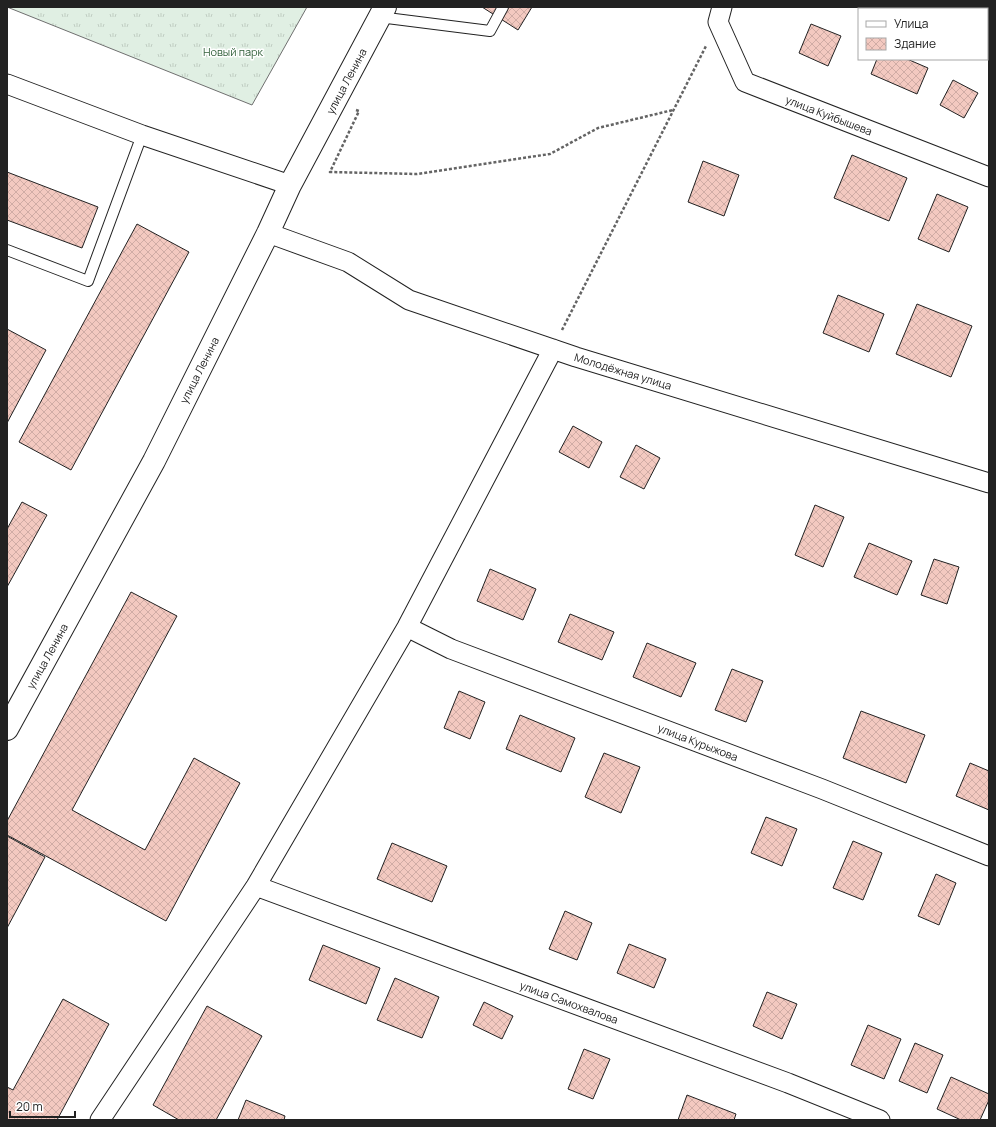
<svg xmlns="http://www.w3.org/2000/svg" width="996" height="1127" font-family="Manrope,sans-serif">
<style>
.grass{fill:url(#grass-tufts);stroke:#6f6f6f}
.building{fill:url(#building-cross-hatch);stroke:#222}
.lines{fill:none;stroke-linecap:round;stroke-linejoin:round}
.lane-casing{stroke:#222;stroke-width:12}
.street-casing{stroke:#222;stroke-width:21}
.secondary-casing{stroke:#222;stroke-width:24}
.path{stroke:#646464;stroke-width:2.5;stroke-dasharray:3 2;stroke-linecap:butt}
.lane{stroke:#fff;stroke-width:10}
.street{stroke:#fff;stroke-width:19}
.secondary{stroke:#fff;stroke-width:22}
.labels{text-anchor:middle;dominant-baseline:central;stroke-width:3;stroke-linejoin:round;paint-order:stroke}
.park-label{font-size:11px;fill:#2f5e38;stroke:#fff}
.street-label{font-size:11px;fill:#222;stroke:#fff}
</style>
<defs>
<pattern id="grass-tufts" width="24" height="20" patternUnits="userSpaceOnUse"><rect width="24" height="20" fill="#e0efe3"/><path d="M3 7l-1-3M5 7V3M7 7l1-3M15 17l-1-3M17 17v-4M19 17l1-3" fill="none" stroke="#c0cdc2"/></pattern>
<pattern id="building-cross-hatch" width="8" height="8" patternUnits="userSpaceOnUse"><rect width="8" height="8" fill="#f3c9c0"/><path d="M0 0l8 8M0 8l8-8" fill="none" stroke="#d0aca5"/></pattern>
</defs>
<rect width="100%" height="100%" fill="#fff"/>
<!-- grass -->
<path class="grass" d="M7 7H307L252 105Z"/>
<!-- building -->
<path class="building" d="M482 7H532L518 30Z
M811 24 841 36 828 66 799 53Z
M877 59H907L928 68 917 94 871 74Z
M953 80 978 93 964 118 940 105Z
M852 155 907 178 889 221 834 198Z
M703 161 739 175 724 216 688 202Z
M7 172 98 207 82 248 7 220Z
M937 194 968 207 949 252 918 239Z
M137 224 189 252 71 470 19 442Z
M838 295 884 314 869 352 823 333Z
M917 304 972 326 951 377 896 354Z
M7 329 46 350 7 423Z
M573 426 602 442 589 468 559 452Z
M636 445 660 458 644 489 620 477Z
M22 502 47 515 7 587V529Z
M815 505 844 517 823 567 795 555Z
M869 543 912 561 897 595 854 577Z
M934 559 959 567 947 604 921 595Z
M490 569 536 589 523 620 477 601Z
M131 592 177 616 72 810 145 850 194 758 240 783 166 921 7 835V821Z
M570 614 614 632 602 660 558 642Z
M647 643 696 663 681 697 633 677Z
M732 669 763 681 746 722 715 710Z
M459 691 485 702 470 739 444 728Z
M861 711 925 735 906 783 843 758Z
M520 715 575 738 561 772 506 749Z
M604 753 640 767 621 813 585 797Z
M970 763 989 771V810L956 796Z
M766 817 797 829 782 866 751 853Z
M7 836 45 857 7 928Z
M853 841 882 853 863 900 833 888Z
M392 843 447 866 432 902 377 879Z
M936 874 956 883 939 925 918 916Z
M565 911 592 923 577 960 549 949Z
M629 944 666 959 654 988 617 973Z
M323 945 380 968 366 1004 309 980Z
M395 978 439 997 422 1038 377 1020Z
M767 992 797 1004 782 1039 753 1026Z
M63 999 109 1024 57 1120H7V1087L13 1090Z
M484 1002 513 1016 502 1039 473 1025Z
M207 1006 262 1036 216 1120H179L153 1105Z
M868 1025 901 1039 884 1079 851 1065Z
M915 1043 943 1055 927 1093 899 1081Z
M584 1049 610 1059 593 1099 568 1089Z
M951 1077 989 1094V1100L980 1120H961L937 1109Z
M687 1095 736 1114 734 1120H678Z
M246 1100 285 1116 284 1120H238Z"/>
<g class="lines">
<!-- lane casing -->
<g class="lane-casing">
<path id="lane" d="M379 17 490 31 503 7
M7 250 88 281 142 135"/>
</g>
<!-- street casing -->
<g class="street-casing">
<path id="street" d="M722 7 718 22 745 82 989 177
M7 84 142 135 290 185
M268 233 348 262 409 300 576 357 989 483
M407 627 451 649 822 789 989 856
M256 886 788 1083 880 1120
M100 1120 256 886 407 627 553 349"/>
</g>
<!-- secondary casing -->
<g class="secondary-casing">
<path id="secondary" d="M7 729 154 461 268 233 290 185 385 7"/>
</g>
<!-- path -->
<path class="path" d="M356 110 359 111 330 172 417 174 550 154 598 128 673 110
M562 330 706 46"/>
<!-- lane -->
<use href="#lane" class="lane"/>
<!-- street -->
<use href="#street" class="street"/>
<!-- secondary -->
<use href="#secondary" class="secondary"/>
</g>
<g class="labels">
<!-- park labels -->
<g class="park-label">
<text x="233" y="51">Новый парк</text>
</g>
<!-- street labels -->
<g class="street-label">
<text transform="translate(346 81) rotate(-62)">улица Ленина</text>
<text transform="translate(829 115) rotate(21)">улица Куйбышева</text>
<text transform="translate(199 370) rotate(-63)">улица Ленина</text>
<text transform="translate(623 371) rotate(17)">Молодёжная улица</text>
<text transform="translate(47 656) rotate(-61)">улица Ленина</text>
<text transform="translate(698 742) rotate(21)">улица Курыжова</text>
<text transform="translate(569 1002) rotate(20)">улица Самохвалова</text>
</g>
</g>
<!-- border -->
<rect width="996" height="1127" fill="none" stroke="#222222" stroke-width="16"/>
<!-- legend -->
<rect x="858" y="8" width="130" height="52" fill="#ffffff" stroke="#a7a7a7"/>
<rect x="866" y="21" width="20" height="6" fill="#ffffff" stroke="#a7a7a7"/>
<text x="894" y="28" font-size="12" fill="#222222">Улица</text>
<rect x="866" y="38" width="20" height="12" fill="url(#building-cross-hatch)" stroke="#a7a7a7"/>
<text x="894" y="48" font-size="12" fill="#222222">Здание</text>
<!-- scale -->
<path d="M10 1111v6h65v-6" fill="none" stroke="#222222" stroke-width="2"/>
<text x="16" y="1111" font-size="12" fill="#222222" stroke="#ffffff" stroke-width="3" paint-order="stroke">20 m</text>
</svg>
